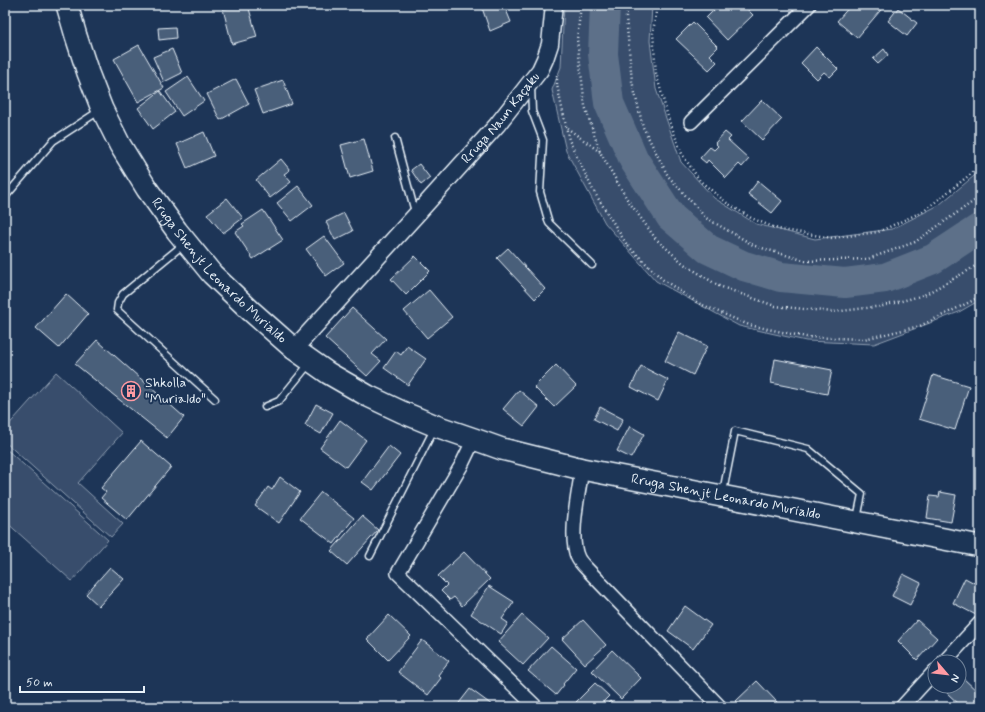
<svg xmlns="http://www.w3.org/2000/svg" width="985" height="712" font-family="Mynerve,sans-serif">
<style>
.green{fill:#374d6c;stroke:#909fb2}
.lines{fill:none;stroke-linecap:round;stroke-linejoin:round}
.river{stroke:#5d7089;stroke-width:30}
.building{fill:#495e7a;stroke:#e8f1f8}
.service-casing{stroke:#e8f1f8;stroke-width:9}
.minor-casing{stroke:#e8f1f8;stroke-width:16}
.tertiary-casing{stroke:#e8f1f8;stroke-width:19}
.primary-casing{stroke:#e8f1f8;stroke-width:24}
.path{stroke:#e8f1f8;stroke-width:2.5;stroke-dasharray:1 3;stroke-linecap:butt}
.service{stroke:#1d3557;stroke-width:6}
.minor{stroke:#1d3557;stroke-width:13}
.tertiary{stroke:#1d3557;stroke-width:16}
.primary{stroke:#1d3557;stroke-width:21}
.labels{text-anchor:middle;dominant-baseline:central;stroke-width:4;stroke-linejoin:round;paint-order:stroke}
.street-label{font-size:14px;fill:#e8f1f8;stroke:#1d3557}
.poi-label{font-size:14px;fill:#e8f1f8;stroke:#1d3557;text-anchor:start}
</style>
<rect width="100%" height="100%" fill="#1d3557"/>
<filter id="ink" filterUnits="userSpaceOnUse"><feTurbulence type="fractalNoise" baseFrequency=".025" numOctaves="2"/><feDisplacementMap in="SourceGraphic" scale="8" xChannelSelector="R" yChannelSelector="G"/><feConvolveMatrix kernelMatrix="1 2 1 2 8 2 1 2 1" color-interpolation-filters="sRGB"/></filter>
<g filter="url(#ink)">
<!-- green -->
<path class="green" d="M564 5H652L650 41 656 89 681 162 714 198 756 224 815 239 892 229 939 205 980 171V300L959 312 874 344 806 341 739 326 656 281 605 223 566 151 552 90 561 67Z
M56 372 122 433 78 483 123 524 111 537 5 442V429Z
M5 448 108 540 72 581 5 521Z"/>
<g class="lines">
<!-- river -->
<path class="river" d="M605 5 603 54 609 103 634 160 671 217 708 249 744 266 781 277 845 283 885 278 933 259 980 228"/>
</g>
<!-- building -->
<path class="building" d="M238 5H248L257 37 232 44 223 9Z
M481 5H504L511 22 490 31Z
M719 5H743L753 15 727 40 706 18Z
M851 5H885L857 38 837 21Z
M898 8 917 23 907 36 888 21Z
M693 22 718 47 710 55 717 62 709 70 676 39Z
M175 27 176 38 159 40 158 28Z
M139 45 164 88 138 102 114 59Z
M816 47 838 69 830 77 824 72 817 79 801 63Z
M172 49 182 73 164 82 153 57Z
M884 49 888 55 878 64 873 59Z
M188 77 204 101 182 116 166 92Z
M236 79 249 104 220 120 207 94Z
M283 80 292 104 263 114 254 90Z
M160 91 175 112 153 129 138 108Z
M762 100 782 119 762 140 742 121Z
M204 132 214 156 187 168 177 144Z
M725 132 731 137 728 140 749 159 742 167 739 164 726 178 708 160 706 163 700 158 710 147 714 150 718 146 715 143Z
M364 139 373 171 350 178 341 145Z
M281 159 290 170 284 174 291 182 270 198 256 180Z
M419 164 430 178 421 185 411 170Z
M758 181 782 201 772 213 748 194Z
M298 186 313 205 292 221 277 203Z
M227 198 243 218 223 233 207 214Z
M263 210 283 240 253 259 235 232 244 226 242 224Z
M344 213 353 231 335 240 326 222Z
M324 236 344 263 326 276 306 249Z
M508 248 545 289 535 299 497 258Z
M415 256 430 271 406 295 391 279Z
M429 290 452 317 427 338 404 311Z
M66 294 88 314 59 348 36 328Z
M352 308 386 339 372 354 381 361 367 376 325 338Z
M679 332 707 346 693 375 665 361Z
M97 340 184 417 167 438 75 364Z
M407 346 426 359 408 385 384 368 396 351 401 355Z
M775 359 832 370 827 394 771 383Z
M556 365 576 386 554 407 534 387Z
M641 366 668 380 658 401 631 387Z
M933 375 969 386 955 430 919 419Z
M519 390 539 407 524 426 503 409Z
M316 404 333 413 321 434 305 425Z
M600 407 623 419 617 431 594 419Z
M340 420 366 440 346 467 320 448Z
M630 426 644 434 631 458 617 451Z
M141 441 171 467 127 520 101 498 106 492 101 488Z
M389 446 400 455 373 490 362 482Z
M280 477 300 492 279 523 255 506 268 487 272 490Z
M321 492 354 518 334 544 300 518Z
M940 492 956 495 951 522 927 518 930 496 939 497Z
M362 516 378 530 347 565 331 551Z
M464 552 490 579 462 606 454 597 450 600 441 591 447 585 438 576Z
M110 567 124 579 99 606 86 594Z
M903 574 921 583 910 605 892 596Z
M965 578 980 586V607L976 615 953 603Z
M489 586 514 602 502 619 508 623 501 634 471 614Z
M685 606 711 625 693 649 668 631Z
M389 615 411 636 388 660 367 639Z
M522 615 548 638 523 665 498 642Z
M583 620 606 645 585 664 562 639Z
M917 620 937 638 917 660 898 641Z
M422 640 449 661 438 675 441 678 428 695 398 672Z
M551 646 576 668 563 684 564 685 556 695 528 671Z
M612 650 641 678 621 699 592 671Z
M962 677 980 694V707H962L947 693 954 686H959V681Z
M757 681 777 702 771 707H742L736 701Z
M595 683 609 696 598 707H581L576 702Z
M470 689 492 705 491 707H456Z
M610 701 616 707H605Z"/>
<g class="lines">
<!-- service casing -->
<g class="service-casing">
<path id="service" d="M531 86 532 111 543 140 540 192 549 223 592 265
M395 138 415 212
M5 197 53 141 99 111
M184 244 123 294 118 303 117 310 215 399
M265 407 279 401 309 364
M723 492 735 431 808 449 862 494 857 519
M370 556 434 429"/>
</g>
<!-- minor casing -->
<g class="minor-casing">
<path id="minor" d="M691 122 809 5
M474 439 461 466 398 573 536 707
M582 469C579 492 568 538 578 558 580 562 583 565 586 568L720 707
M944 662 980 623
M902 707 935 671"/>
</g>
<!-- tertiary casing -->
<g class="tertiary-casing">
<g id="tertiary">
<path id="s1" d="M294 349 416 215 497 125 540 70 545 59 550 44 554 5"/>
</g>
</g>
<!-- primary casing -->
<g class="primary-casing">
<g id="primary">
<path id="s2" d="M67 5 76 36 88 73 102 109 120 145 147 189 177 231 212 274 251 311 294 349 328 373 368 396 402 412 436 426 474 439 502 449 582 469 980 546"/>
</g>
</g>
<!-- path -->
<path class="path" d="M581 5 577 39 585 106 600 152 627 199 656 239 684 264 719 286 775 306 833 312 883 306 924 295 969 270 980 263
M628 5 626 17 632 81 643 127 668 176 706 218 755 246 806 261 868 259 915 242 974 201 980 196
M657 5 653 33 656 73 668 117 682 154 700 181 727 203 751 218 778 229 832 238 878 232 924 211 972 173 980 165
M557 75V85L569 140 593 190 627 245 662 279 698 303 749 325 806 337 864 339 920 326 972 301 980 296
M567 128 600 152"/>
<!-- service -->
<use href="#service" class="service"/>
<!-- minor -->
<use href="#minor" class="minor"/>
<!-- tertiary -->
<use href="#tertiary" class="tertiary"/>
<!-- primary -->
<use href="#primary" class="primary"/>
</g>
</g>
<!-- icons -->
<defs>
<g id="building-ring" transform="scale(1)"><circle r="9.5" fill="#1d3557" stroke="#ff9aa2" stroke-width="1.5"/><path d="M-4-6H4V6H1V3H-1V6H-4ZM-2.5-4.3h1.7v1.8h-1.7ZM.8-4.3h1.7v1.8H.8ZM-2.5-1h1.7V.8h-1.7ZM.8-1h1.7V.8H.8Z" fill="#ff9aa2"/></g>
</defs>
<g fill-rule="evenodd">
<use href="#building-ring" x="131" y="391"/>
</g>
<g class="labels">
<!-- street labels -->
<g class="street-label">
<text stroke="none"><textPath href="#s1" startOffset="310">Rruga Naun Kaçaku</textPath></text>
<text stroke="none"><textPath href="#s2" startOffset="311">Rruga Shenjt Leonardo Murialdo</textPath></text>
<text stroke="none"><textPath href="#s2" startOffset="881">Rruga Shenjt Leonardo Murialdo</textPath></text>
</g>
<!-- poi labels -->
<g class="poi-label">
<text x="145" y="383">Shkolla<tspan x="145" dy="16">"Murialdo"</tspan></text>
</g>
</g>
<!-- margin -->
<rect width="985" height="712" fill="none" stroke="#1d3557" stroke-width="20"/>
<rect x="10" y="10" width="965" height="692" fill="none" stroke="#e8f1f8" stroke-width="1.5" filter="url(#ink)"/>
<!-- north arrow -->
<g transform="translate(947 674) rotate(118)"><circle r="19" fill="#1d3557" stroke="#6e8097"/>
<path d="M0-3L7 15L0 10L-7 15Z" fill="#ff9aa2"/>
<text y="-6" font-size="11" font-weight="bold" text-anchor="middle" fill="#e8f1f8">N</text>
</g>
<!-- scale -->
<path d="M20 686v6h124v-6" fill="none" stroke="#e8f1f8" stroke-width="2"/>
<text x="26" y="686" font-size="12" fill="#e8f1f8" stroke="#1d3557" stroke-width="3" paint-order="stroke">50 m</text>
</svg>
